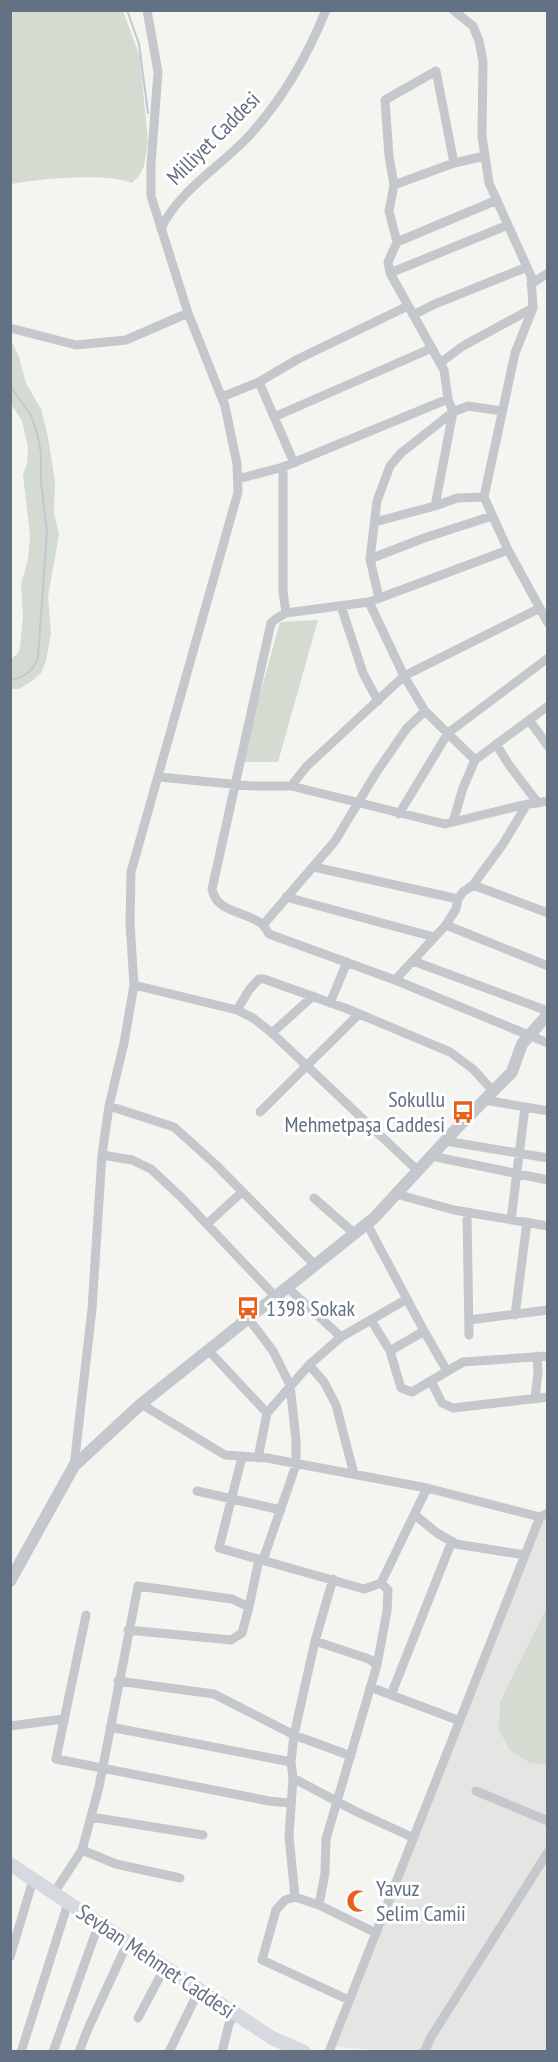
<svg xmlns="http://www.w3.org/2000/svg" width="558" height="2062" font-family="'PT Sans Narrow',sans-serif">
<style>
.built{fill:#e5e6e4}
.green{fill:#d4dcd1}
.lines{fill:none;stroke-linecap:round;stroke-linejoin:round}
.stream{stroke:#c0c9cf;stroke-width:2}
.minor{stroke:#c4c7cb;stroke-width:9}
.tertiary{stroke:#c4c7cb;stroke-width:12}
.secondary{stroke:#d6d9df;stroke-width:14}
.labels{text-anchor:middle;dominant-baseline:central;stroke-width:6;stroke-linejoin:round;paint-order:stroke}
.street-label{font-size:22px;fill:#627183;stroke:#fff}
.poi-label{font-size:22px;fill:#627183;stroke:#fff;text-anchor:start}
</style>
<rect width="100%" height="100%" fill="#f4f5f0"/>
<!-- built -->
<path class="built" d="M547 1518V2051L401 2052 336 2047 540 1524Z"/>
<!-- green -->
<path class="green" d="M11 10 123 11 140 57 148 141 144 166 139 176 132 183C106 172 39 179 11 184Z
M11 340 19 357 26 383 41 409 48 437 55 481 54 513 59 534 48 597 51 633 46 661 41 673 32 681 19 689H11V659L18 653 20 647 23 616 21 585 28 559 30 536 23 475 27 463 28 447 22 421 11 404Z
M318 620 278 762H241L280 622Z
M547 1607V1765L530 1763 510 1750 499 1730 500 1702Z"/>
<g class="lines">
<!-- stream -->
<path class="stream" d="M127 10 139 44 148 113
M10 386 31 415 37 433 41 453V482L47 532 38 658C33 671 24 678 10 680"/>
<!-- minor -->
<path class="minor" d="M453 10 473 26 479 41 483 61 482 136 489 183 531 276 533 308 515 353 484 497 508 550 548 623
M394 185 454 163 485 156
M161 229C176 194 219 167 246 139 280 103 307 57 326 10
M397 242 389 211 394 185 389 156 385 100 436 71 454 163
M390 273 508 225
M531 284 548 273
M413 315 435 304 527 267
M10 328 76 345 126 340 188 313
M440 363 463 346 533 308
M259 382 294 463
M222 397 259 382 298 359 408 306
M274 417 432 348
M283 467V592L286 613 369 602 508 550
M238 479 283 467 448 399
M435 506 453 412 448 399 444 370 390 273 388 262 397 242 497 200
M375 522 435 506 457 498 484 497
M370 559 424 538 492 516
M379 598 370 559 377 501 390 466 401 453 453 412 468 406 502 411
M369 602 404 676 425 711 475 760
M341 606 363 673 378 701
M540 608 404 676 307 766 291 786 445 824 523 805 548 801
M286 613 277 618 271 623 212 889C216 912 243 911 259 922 264 925 266 929 269 934L395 980 548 1043
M529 720 548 746
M496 744 509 765 538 803
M159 777 252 786H291
M399 814 448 733 548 658
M453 822 463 788 475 760 548 706
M314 867 458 899
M473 885 548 913
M286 897 434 937
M263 925 335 841 376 773 407 728 425 711
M446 925 548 966
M413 961 548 1011
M395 980 446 925 456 909 458 899 463 892 473 885 503 844 527 804
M134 985 237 1010 253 1018 272 1033 418 1171
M330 1003 347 962
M237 1010 249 990 259 979H264L345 1008 450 1052 473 1069 493 1091
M272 1033 313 996
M485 1100 548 1111
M109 1106 174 1127 215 1164 315 1265
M260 1112 359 1014
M445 1141 548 1158
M102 1155 132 1160 151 1169 182 1198 275 1296
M431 1156 548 1180
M396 1194 454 1210 548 1226
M314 1198 355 1234
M467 1212 469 1335
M511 1220 525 1107
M207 1224 242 1192
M367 1224 424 1331 390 1351
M287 1287 341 1337
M515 1315 527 1222
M248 1318 273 1351 290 1385 296 1440V1465L263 1560
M371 1320 390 1351 401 1388 412 1392 463 1362 548 1356
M469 1320 548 1310
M424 1331 447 1371
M208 1350 267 1413
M309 1365 324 1382 336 1405 354 1474
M431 1381 442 1403 453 1408 548 1397
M535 1399 538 1372 537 1356
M141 1404 225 1455 267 1458 427 1488 381 1583 364 1589 219 1548 242 1457
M258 1458 267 1413 309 1365 341 1337 407 1299
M74 1466 92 1309 102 1155 109 1106 124 1043 134 985 130 923 131 872 238 492 237 464 225 406 188 313 151 196V165L158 72 147 10
M427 1488 540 1517
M197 1491 281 1510
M415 1515 437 1533 456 1544 525 1555
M249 1607 259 1559
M86 1615 56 1759 269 1801 290 1803
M315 1641 369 1659 377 1665 326 1839 325 1873 319 1905
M377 1665 387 1611 388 1590 381 1583
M118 1681 214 1694 294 1735 351 1756
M370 1687 460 1721
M391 1695 452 1541
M10 1726 64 1719
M110 1727 291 1762
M293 1778 357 1812 414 1838
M476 1791 548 1821
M91 1817 203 1835
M82 1850 116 1864 180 1878
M54 1893 82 1850 99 1787 138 1586 232 1599 249 1607 242 1633 231 1640 128 1630
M295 1897 289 1836 293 1778 291 1762 294 1735 315 1641 333 1579
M10 1957 33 1880
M349 2000 262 1960 276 1910 285 1900 295 1897 319 1905 376 1933
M138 2018 165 1967
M21 2052 68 1903
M53 2052 99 1923
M79 2052 87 2031 128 1942
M169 2052 199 1990
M222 2052 229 2024 235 2013
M329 2052 540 1517 548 1513
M424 2052 431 2037 548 1852"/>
<!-- tertiary -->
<path class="tertiary" d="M10 1581 74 1466 141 1404 374 1218 459 1126 512 1072 522 1044 548 1014"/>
<!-- secondary -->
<path class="secondary" d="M10 1864 272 2038 304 2052"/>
</g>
<!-- icons -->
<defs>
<g id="bus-bare" transform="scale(1.8)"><path d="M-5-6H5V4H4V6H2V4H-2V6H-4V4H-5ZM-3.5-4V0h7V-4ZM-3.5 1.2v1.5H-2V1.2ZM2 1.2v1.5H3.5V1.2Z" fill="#e95f1c" stroke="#fff" stroke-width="2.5" paint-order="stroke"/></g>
<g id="mosque-bare" transform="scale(1.8)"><path d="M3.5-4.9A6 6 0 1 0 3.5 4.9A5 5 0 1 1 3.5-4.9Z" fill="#e95f1c" stroke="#fff" stroke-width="2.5" paint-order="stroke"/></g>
</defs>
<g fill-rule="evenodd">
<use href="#bus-bare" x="463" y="1112"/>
<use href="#bus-bare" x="248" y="1308"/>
<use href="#mosque-bare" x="358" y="1901"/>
</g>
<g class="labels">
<!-- street labels -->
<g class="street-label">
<text transform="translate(213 138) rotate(-45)">Milliyet Caddesi</text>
<text transform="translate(156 1961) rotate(34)">Sevban Mehmet Caddesi</text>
</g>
<!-- poi labels -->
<g class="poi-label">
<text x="445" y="1099" text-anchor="end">Sokullu<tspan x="445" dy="25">Mehmetpaşa Caddesi</tspan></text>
<text x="266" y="1308">1398 Sokak</text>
<text x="376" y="1888">Yavuz<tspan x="376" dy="25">Selim Camii</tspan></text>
</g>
</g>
<!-- border -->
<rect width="558" height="2062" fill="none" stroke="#627183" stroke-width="24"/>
</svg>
